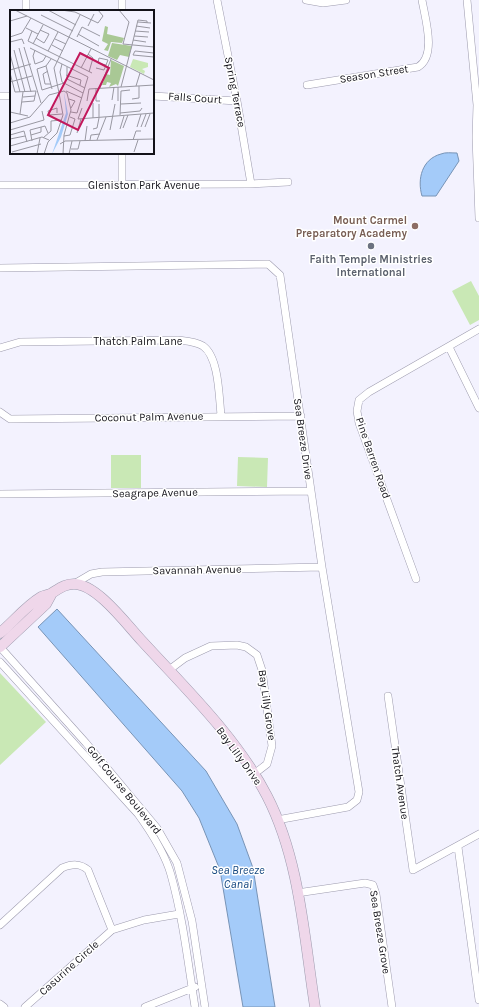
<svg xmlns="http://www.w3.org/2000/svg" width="479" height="1007" font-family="Karla,sans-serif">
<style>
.green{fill:#c9e8b5}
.water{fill:#a4cbf9;stroke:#7894b6}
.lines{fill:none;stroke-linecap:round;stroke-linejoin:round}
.street-casing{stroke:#9d9bae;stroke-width:8}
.secondary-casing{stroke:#9d9bae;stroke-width:11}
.street{stroke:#fff;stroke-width:7}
.secondary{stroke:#efd7ea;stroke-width:10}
.education-dot{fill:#8d6e63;stroke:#fff;stroke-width:1.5}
.worship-dot{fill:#6b7280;stroke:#fff;stroke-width:1.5}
.labels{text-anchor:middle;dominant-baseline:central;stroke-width:3;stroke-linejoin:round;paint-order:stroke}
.street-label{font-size:11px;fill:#131219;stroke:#fff}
.education-label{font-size:11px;font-weight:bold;fill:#785e54;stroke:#fff;text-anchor:end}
.worship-label{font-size:11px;font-weight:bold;fill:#5b616d;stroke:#fff}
.water-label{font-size:12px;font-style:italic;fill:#164981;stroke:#fff}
.inset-road{fill:none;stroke:#9998a2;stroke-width:1}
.view{fill:#c2185b;fill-opacity:0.15;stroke:#c2185b;stroke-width:2}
.inset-edge{fill:none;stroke:#131219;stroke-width:2}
</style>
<rect width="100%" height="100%" fill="#f3f2fe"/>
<!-- green -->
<path class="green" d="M471 281 479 296V320L470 325 452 291Z
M111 455H141V488H111Z
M238 457 268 458 267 487 237 486Z
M0 673 46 722 0 765Z"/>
<!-- water -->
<path class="water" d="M457 153 459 161 436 196H422C417 179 422 159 441 154 445 152 452 153 457 153Z
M57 609 206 771 237 824 253 868 275 1007H243L220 870 199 818 182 791 38 627Z"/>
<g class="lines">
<!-- street casing -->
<g class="street-casing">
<path id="street" d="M217 0 237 101 251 184
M306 0 323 3 346 0
M467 0 477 105 476 137 479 218
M26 11V0
M122 11V0
M307 85 418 67C437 56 425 18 422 0
M0 96H11
M153 96 237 101
M122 153V185
M0 185 251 184 288 182
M0 268 268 264 280 275 322 567 359 792 357 800 348 807 277 820
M449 347 479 408
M0 348 20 342 178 340C187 341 195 341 203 346 219 357 219 397 221 415
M0 412 10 419 301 416
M0 494 310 491
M416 579 359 423 357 411 359 400 369 392 479 329
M74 584 91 574 102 572 322 567
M0 647 86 743 157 828 177 863 192 921 205 1007
M0 662 138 814C151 832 165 853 171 875 183 918 188 963 195 1007
M169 670 185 658 211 646 237 645 246 647 257 655 262 670 272 746 267 764 254 774
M388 696 413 870 479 834
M458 847 479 1000
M297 893 365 883 373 885 376 894 392 1007
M0 925 62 868C72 864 80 863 88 870L112 930
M0 1004 4 1007
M25 1007 112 930 144 920 179 914
M145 1007 195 987"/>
</g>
<!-- secondary casing -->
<g class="secondary-casing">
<path id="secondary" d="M0 633C13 622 26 606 41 597 45 595 49 595 52 593 60 588 65 584 74 584 97 584 127 625 142 641 186 689 237 738 267 796 300 860 304 937 315 1007
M0 647 46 604 52 593"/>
</g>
<!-- street -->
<use href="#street" class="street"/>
<!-- secondary -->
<use href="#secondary" class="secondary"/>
</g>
<!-- markers -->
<circle class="education-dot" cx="415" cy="226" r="4"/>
<circle class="worship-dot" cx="371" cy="246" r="4"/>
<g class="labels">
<!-- street labels -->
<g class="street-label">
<text transform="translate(374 74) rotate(-9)">Season Street</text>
<text transform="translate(235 92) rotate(79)">Spring Terrace</text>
<text transform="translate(195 98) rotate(4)">Falls Court</text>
<text x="144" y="185">Gleniston Park Avenue</text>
<text x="138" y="341">Thatch Palm Lane</text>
<text transform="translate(149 417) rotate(-1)">Coconut Palm Avenue</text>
<text transform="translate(303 439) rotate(82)">Sea Breeze Drive</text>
<text transform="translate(373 458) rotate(71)">Pine Barren Road</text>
<text transform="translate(155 493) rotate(-1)">Seagrape Avenue</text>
<text transform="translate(197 570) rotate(-1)">Savannah Avenue</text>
<text transform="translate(267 705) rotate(82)">Bay Lilly Grove</text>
<text transform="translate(239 756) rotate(54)">Bay Lilly Drive</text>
<text transform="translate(400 783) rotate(82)">Thatch Avenue</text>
<text transform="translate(124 790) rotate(51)">Golf Course Boulevard</text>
<text transform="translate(380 932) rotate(81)">Sea Breeze Grove</text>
<text transform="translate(69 968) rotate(-42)">Casurine Circle</text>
</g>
<!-- education labels -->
<g class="education-label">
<text x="407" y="220">Mount Carmel<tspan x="407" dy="13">Preparatory Academy</tspan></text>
</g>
<!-- worship labels -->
<g class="worship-label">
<text x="371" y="259">Faith Temple Ministries<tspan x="371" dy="13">International</tspan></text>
</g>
<!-- water labels -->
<g class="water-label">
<text x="238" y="870">Sea Breeze<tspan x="238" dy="14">Canal</tspan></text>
</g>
</g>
<!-- overview -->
<g transform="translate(10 10)">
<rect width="144" height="144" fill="#f3f2fe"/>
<path d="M123 49 138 53V57L132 59 135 61 134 64 120 57Z" fill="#c9e8b5"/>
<path d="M95 16 98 17 97 24 114 28 112 33 101 32 98 41 94 40 98 34 92 31ZM102 33 122 36 119 47 110 45 107 50 98 46ZM101 50 114 56 108 76 106 74 99 77 101 73 97 72 96 75H92L96 64 100 65Z" fill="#a9c895"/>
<path d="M54 82 58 104 51 127 42 144 56 103Z" fill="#a4cbf9"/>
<path class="inset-road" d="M5 0 144 70M38 0 66 15M51 0 65 2 88 13 93 6 88 0M109 0 119 12 113 34 144 37M31 5 63 21M0 11 17 6M128 12 141 13M78 16 84 4M126 16 140 18M16 18 28 24M22 21 18 31 82 63M125 21 139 22M68 24 89 36M124 26 138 27M0 27 12 23 21 8M59 27 70 5M67 27 72 17 90 26M26 28 34 33 37 28 39 24 30 20M45 29 56 34M123 30 136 32M0 32 12 29 14 34M23 34 33 15M42 35 53 41M122 35 128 10 137 11V13M14 37 31 93M9 38 21 82M20 38 78 67 67 103 61 102M4 40 15 82M25 40 23 46 25 54 33 51 36 46M38 41 48 22M144 43 125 41 123 45 144 47M0 44 10 82M78 44 83 48 79 62M41 49 36 56 27 59 32 80 54 73M52 54 50 62 52 72 73 83M96 55 88 53 89 48 98 50M36 56 42 79M57 57V69L75 78M71 58 81 39M86 58 94 60 98 50M0 60 21 54M38 61 33 64 35 74H41M0 63 5 82 26 81 24 91 12 92M56 65 71 70 70 75M0 72 22 66M126 76 130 63M111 77 122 35M86 78V91H90M90 78 101 49M56 81 72 88M49 83 44 58 59 27M13 87 25 86M59 89 65 91 61 98M122 89 129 88V76M102 90 104 77M77 91 79 79 144 75M108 91V77M111 94 131 93M72 98 68 109 144 103M0 102 18 106M47 103V98L38 101 39 105 52 104M110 103 130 101 132 98M10 104 13 82M110 105 111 81 120 80M83 108V93M89 108V94M0 113 20 107 39 85 54 81M127 117 131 104M131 117 136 104M135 117 140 104M113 118 118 105M83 119 87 118 89 108M110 119 114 106M0 120 34 110 32 101M100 120 105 94M67 123 71 109M0 125 14 121 17 132M21 125 31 122V117M54 126 60 125 65 109 60 107M33 128 41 121V111L51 110M0 129 15 126M80 130 81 125 90 124M87 130 96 107M123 130 126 121H131M22 131 20 120 35 116 38 123M75 131 77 116M50 134 55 131 144 129M0 136 32 127 39 130M61 139H68L70 131M2 142 31 134M124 142 128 130M27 144 30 128M34 144 38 132 47 123 53 105 49 83M53 144 54 125 61 100 57 83 54 81M59 144 62 131"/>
<path class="view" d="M70 43 99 58 68 120 38 105Z"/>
<rect width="144" height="144" class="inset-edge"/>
</g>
</svg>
